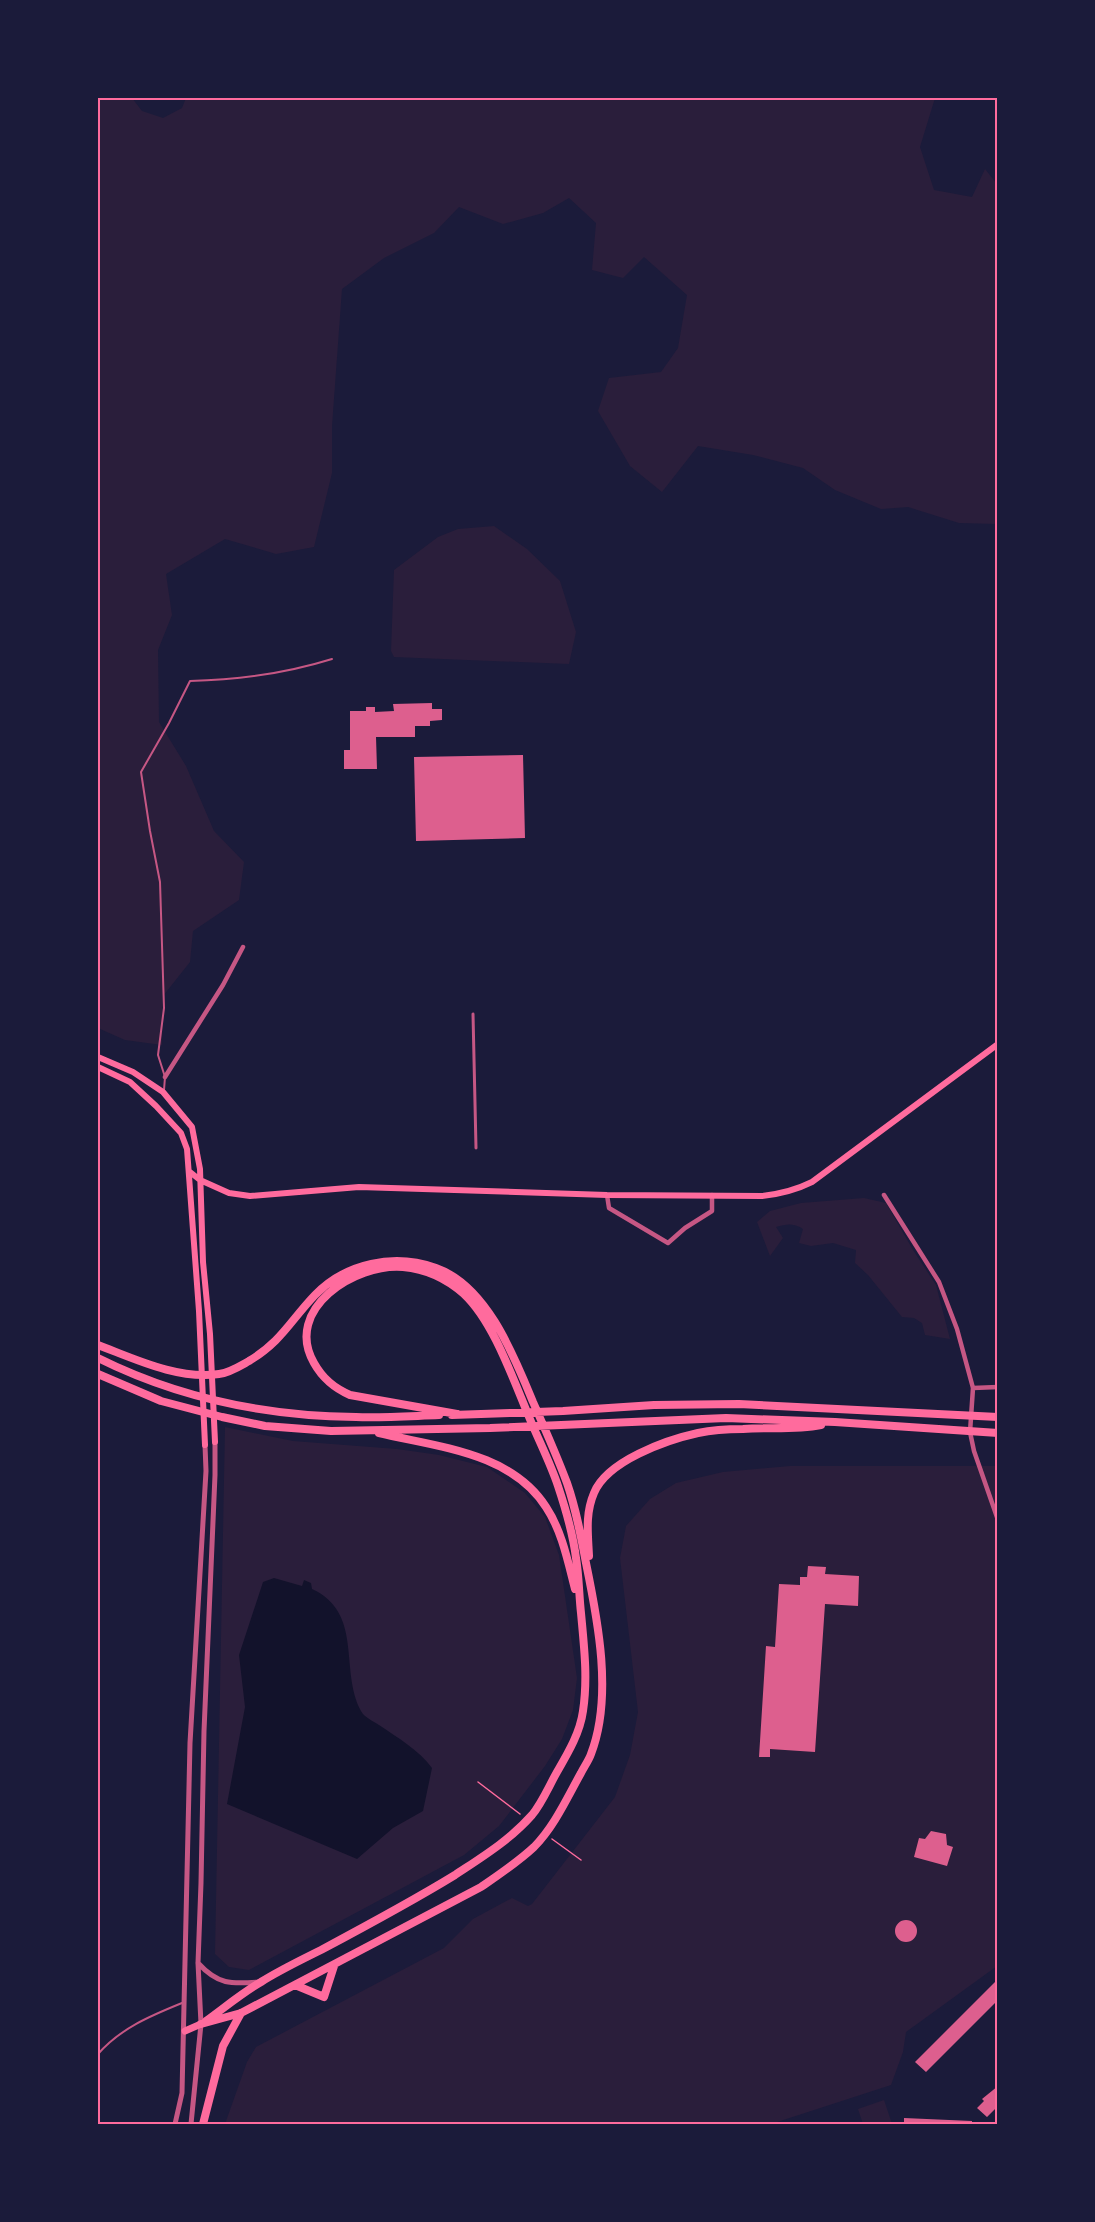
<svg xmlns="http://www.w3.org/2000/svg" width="1095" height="2222" font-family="Quicksand,sans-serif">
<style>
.green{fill:#2a1e3b}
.water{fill:#12122b}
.building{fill:#dd5f8e}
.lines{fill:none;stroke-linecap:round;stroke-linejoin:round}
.path{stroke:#ff6b9d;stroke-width:1.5}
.service{stroke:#c65784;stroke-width:2}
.pedestrian{stroke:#c65784;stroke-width:3}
.minor{stroke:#c65784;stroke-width:4.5}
.tertiary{stroke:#c65784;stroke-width:5}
.secondary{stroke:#ff6b9d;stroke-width:6}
.primary{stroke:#ff6b9d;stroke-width:7}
.motorway{stroke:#ff6b9d;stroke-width:8}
.neatline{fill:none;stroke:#ff6b9d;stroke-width:2}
</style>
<rect width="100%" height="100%" fill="#1b1b3a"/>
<!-- green -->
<path class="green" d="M98 98H132L142 111 163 118 182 108 186 98H935L920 147 934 190 972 197 985 169 997 184V524L959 523 908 507 881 509 835 490 803 468 753 455 698 446 662 492 630 466 598 411 609 378 661 372 678 348 687 295 644 257 623 278 592 270 596 223 569 198 543 213 503 224 459 207 434 233 384 258 342 289 332 426V473L314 547 276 554 225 539 166 574 172 615 158 650 159 722 186 766 214 831 244 862 239 900 193 931 190 962 163 996 162 1045 125 1040 98 1028Z
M494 526 527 549 560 581 576 632 569 664 394 657 391 651 394 570 438 537 458 529Z
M864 1198 886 1203 913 1250 936 1285 950 1339 925 1335 922 1323 914 1318 902 1317 868 1275 855 1263 856 1250 833 1243 811 1246 799 1243 803 1229C793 1223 787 1224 776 1227L783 1238 770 1256 757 1222 770 1211 801 1203Z
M225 1427 293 1441 397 1449 439 1455 487 1467 525 1493 545 1517 559 1555 577 1678 573 1710 562 1739 545 1766 499 1826 464 1855 249 1970 229 1967 215 1954Z
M790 1466H997V1966L906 2032 903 2052 891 2085 771 2124H225L247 2062 256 2047 444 1948 473 1919 512 1898 528 1906 532 1904 615 1797 630 1755 638 1712 620 1558 626 1526 650 1499 676 1483 723 1472Z
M884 2100 892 2124H863L858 2109Z"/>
<!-- water -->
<path class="water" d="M274 1578 302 1586 304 1580 311 1583 312 1589C364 1613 339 1670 361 1711 364 1717 373 1721 379 1725 398 1738 419 1750 432 1768L423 1811 393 1828 357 1859 227 1804 245 1707 239 1655 263 1582Z"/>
<!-- building -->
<path class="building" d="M432 703V709H442V720L430 721V726H415V737H376L377 769H344V750H350V711H366V707H375V712L394 711 393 704Z
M523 755 525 838 416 841 414 757Z
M808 1566 826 1567 825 1574 859 1576 858 1606 825 1604 815 1752 770 1749V1757H759L766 1646 775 1647 779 1584 800 1585V1577H807Z
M931 1831 946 1834 947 1845 953 1847 947 1866 914 1857 919 1838 925 1839Z
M895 1931a11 11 0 1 1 22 0a11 11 0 1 1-22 0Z
M998 1979V2000L926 2072 915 2062Z
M998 2086V2106L987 2117 977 2108 984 2101 982 2099Z
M904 2118 972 2121V2124H904Z"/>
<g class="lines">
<!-- path -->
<path class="path" d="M478 1782 520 1814
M552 1839 581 1860"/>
<!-- service -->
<path class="service" d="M164 1090 165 1077 158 1055 164 1008 160 882 150 831 141 772 169 723 190 681C237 680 287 673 332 659
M98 2054C121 2028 150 2016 182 2003"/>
<!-- pedestrian -->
<path class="pedestrian" d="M473 1014 476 1148"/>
<!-- minor -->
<path class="minor" d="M165 1077 223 985 243 947
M607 1195 609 1208 668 1243 685 1228 712 1211V1195
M884 1195 939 1282 957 1329 973 1388 970 1432 974 1451 998 1520
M973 1388 998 1387"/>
<!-- tertiary -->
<path class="tertiary" d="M198 1963C218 1985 231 1984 259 1982
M175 2124 182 2093 190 1743 206 1471 205 1445
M191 2124 201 2024 198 1963 201 1883 204 1731 215 1475V1442"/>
<!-- secondary -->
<path class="secondary" d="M98 1057 133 1072 163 1092 192 1127 200 1169 203 1262 210 1334 215 1442
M98 1067 130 1082 156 1106 181 1133 187 1149 199 1311 205 1445
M190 1172 200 1180 229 1193 250 1196 359 1187 607 1195 762 1196C780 1194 796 1190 812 1182L998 1044"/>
<!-- primary -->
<path class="primary" d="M185 2031 201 2024"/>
<!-- motorway -->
<path class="motorway" d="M98 1345C135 1359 178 1380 219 1374 229 1373 240 1366 249 1361 282 1341 290 1321 315 1295 346 1263 394 1253 436 1268 487 1286 514 1356 533 1402 545 1429 557 1456 567 1483 576 1509 581 1536 586 1563 598 1621 613 1697 591 1754 589 1760 584 1767 581 1773 567 1798 554 1827 534 1847 518 1862 500 1874 481 1887L241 2013 201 2024
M98 1358C178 1398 266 1416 356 1417 383 1418 411 1416 439 1415
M98 1374 161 1401 222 1417 265 1426 331 1431 490 1428 726 1418 835 1422 998 1433
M452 1415 563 1411 654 1405 739 1404 998 1417
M379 1433C437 1447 511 1452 546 1507 562 1531 568 1562 575 1589
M589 1556C588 1534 585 1514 594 1493 607 1461 666 1440 698 1433 712 1430 729 1429 743 1429 770 1427 795 1430 821 1425
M295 1985 324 1997 334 1966
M206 2021C224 2008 242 1993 261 1982 280 1970 301 1960 321 1950 366 1926 411 1902 455 1875 482 1857 510 1840 532 1815 542 1803 549 1786 557 1772 568 1753 580 1733 583 1711 588 1678 584 1646 581 1613 579 1595 579 1576 576 1558 573 1534 566 1510 558 1486 551 1465 541 1445 532 1424 515 1385 495 1323 464 1294 447 1279 426 1269 403 1267 355 1263 283 1309 314 1363 323 1379 334 1388 350 1395L457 1414
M203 2124 223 2046 241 2013"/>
</g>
<!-- border -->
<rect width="1095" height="2222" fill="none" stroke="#1b1b3a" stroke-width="198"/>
<rect x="99" y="99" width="897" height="2024" class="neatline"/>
</svg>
